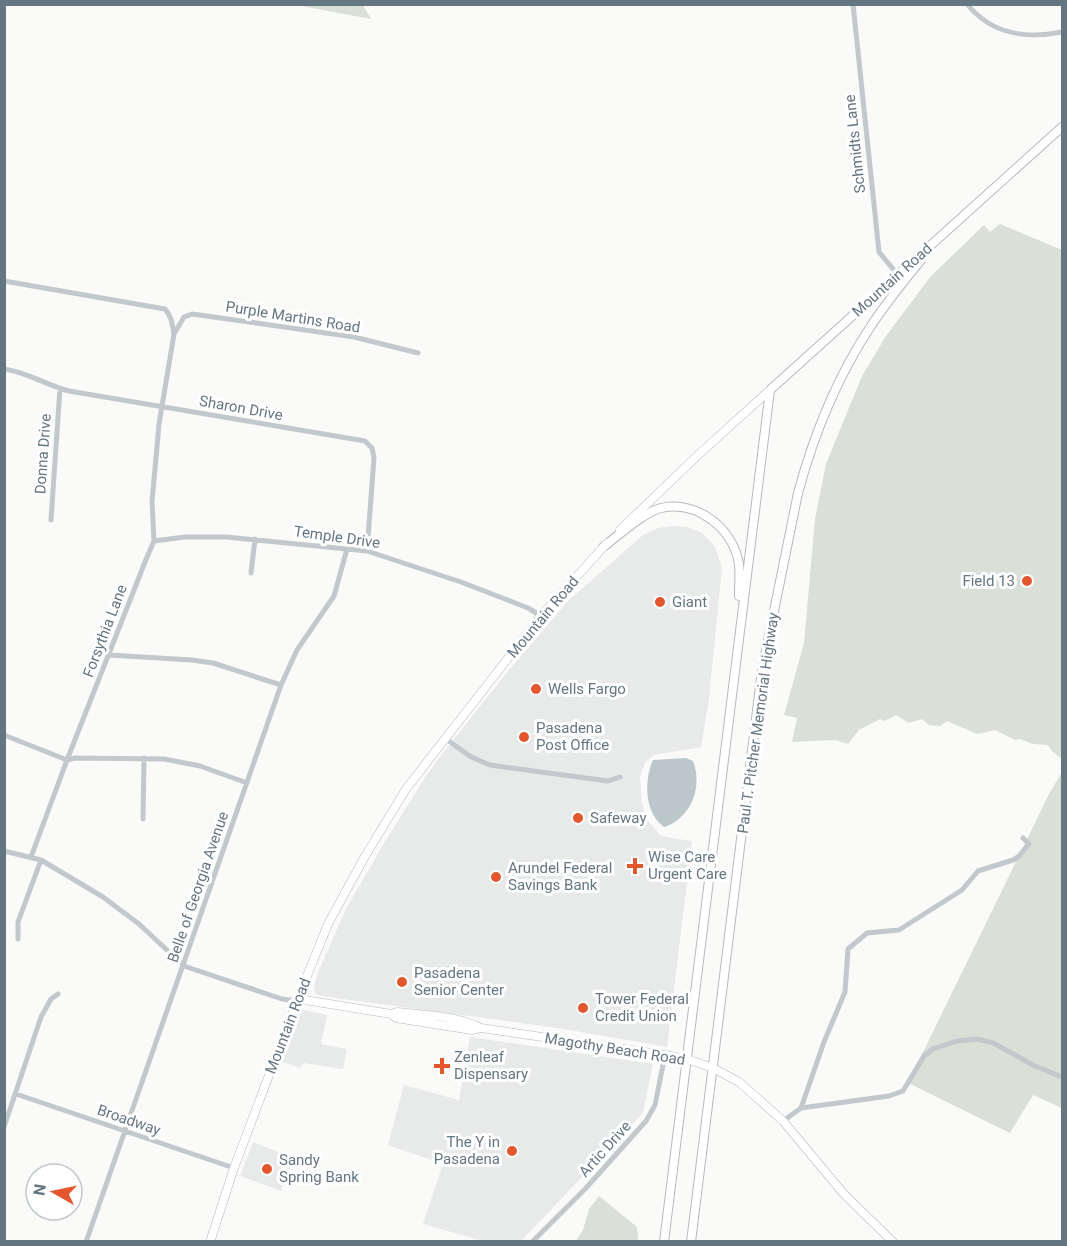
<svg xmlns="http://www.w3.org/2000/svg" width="1067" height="1246" font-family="Roboto,sans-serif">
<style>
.built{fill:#e8e9e9}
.green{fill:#dadfd7}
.water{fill:#bbc7cb}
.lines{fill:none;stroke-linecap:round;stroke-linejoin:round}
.secondary-casing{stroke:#b3babf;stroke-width:9}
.primary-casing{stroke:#b5babe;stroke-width:10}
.street{stroke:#c3c8cc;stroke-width:5}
.secondary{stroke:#fff;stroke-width:8}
.primary{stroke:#fff;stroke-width:8}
.poi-dot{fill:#e4572e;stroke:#fff;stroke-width:2}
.labels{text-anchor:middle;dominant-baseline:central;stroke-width:6;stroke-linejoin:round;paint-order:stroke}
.street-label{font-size:15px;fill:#657683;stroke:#fff}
.poi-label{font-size:15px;fill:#657683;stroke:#fff;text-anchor:start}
</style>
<rect width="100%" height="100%" fill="#fafaf8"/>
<!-- built -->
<path class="built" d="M671 526 687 527 702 533 715 547 722 568 709 699 701 747 654 755 645 762 640 777 642 803 646 818 660 835 671 838 692 841 667 1047 558 1028 321 996 315 993 314 986 319 970 347 907 386 840 426 776 446 749 508 671 569 600 643 535 658 528Z
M299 1009 327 1015 321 1044 347 1049 343 1069 303 1063 300 1068 280 1061Z
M470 1037 653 1064 643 1113 521 1241H483L423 1224 443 1164 388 1145 404 1085 459 1100Z
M253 1142 294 1158 281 1191 240 1176Z"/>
<!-- green -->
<path class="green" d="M296 5H363L371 19Z
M1000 224 1062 250V759L1052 751 1048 745 1033 744 1020 739 1015 740 995 730 977 734 947 721 940 726 929 725 922 719 909 723 896 715 885 721 880 719 859 730 848 744 835 740 792 742 797 718 784 715 804 643 815 519 826 464 862 376 886 336 931 276 984 225 990 232Z
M1062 772V1108L1033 1095 1010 1133 908 1083 1049 794Z
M599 1196 637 1227 638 1241H576L583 1230 589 1209Z"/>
<!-- water -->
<path class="water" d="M686 758 693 761C703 787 691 818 664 827 644 813 644 780 653 760Z"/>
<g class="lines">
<!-- secondary casing -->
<g class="secondary-casing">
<path id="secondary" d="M620 530 698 455 770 390
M297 1001 305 1000 391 1014 397 1012C423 1015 458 1016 481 1028
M391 1014 396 1018 472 1030 481 1028 665 1055 687 1059 713 1068 739 1082 783 1121 843 1193 893 1242
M210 1242 234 1168 297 1001 328 924 364 858 406 789 541 616 607 543"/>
</g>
<!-- primary casing -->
<g class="primary-casing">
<path id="primary" d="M603 547C618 536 644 512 661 508 697 500 733 528 739 564 740 574 739 586 739 596
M664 1242 770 390 1062 127
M691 1242 762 670 798 493C814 434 837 377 871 326 886 303 903 282 921 260"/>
</g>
<!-- street -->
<path class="street" d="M853 4 879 252 898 275
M967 4C992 35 1026 39 1062 32
M4 281 165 309C172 317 172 324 174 334L159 424 155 469 152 501 154 541 147 557 67 760 31 857
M174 334 184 317 192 314 354 337 418 353
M4 369C27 372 46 385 69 391L365 441 372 448 374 458 367 551
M51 520 60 388
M154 541 185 537H226L367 551 461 582 505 599 528 608 541 616
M251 573 255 539
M109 655 192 660 213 663 281 685
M4 735 67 760 75 758 164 759 200 766 247 783
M446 739 471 757 490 765 608 781 620 777
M143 819 144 758
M4 851 41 860 103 897 139 924 184 966 282 999 297 1001
M18 939V922L41 860
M16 1094 234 1168
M801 1108 889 1096 903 1091 924 1056 933 1049 957 1041 977 1039 993 1043 1035 1066 1062 1077
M783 1121 801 1108 824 1042 845 992 848 949 867 933 899 930 962 890 978 871 1013 860 1018 857 1029 844 1023 838
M4 1127 41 1017 51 999 58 994
M86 1242 281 685 297 650 334 596 347 549
M532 1242 586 1188 646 1121 655 1105 665 1055"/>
<!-- secondary -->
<use href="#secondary" class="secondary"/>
<!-- primary -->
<use href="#primary" class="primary"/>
</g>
<!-- markers -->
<g class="poi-dot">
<circle cx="1027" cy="581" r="6"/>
<circle cx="660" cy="602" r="6"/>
<circle cx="536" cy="689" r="6"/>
<circle cx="524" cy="737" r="6"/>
<circle cx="578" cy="818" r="6"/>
<path d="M632 857h6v6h6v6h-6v6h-6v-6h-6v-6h6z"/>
<circle cx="496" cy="877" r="6"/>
<circle cx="402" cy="982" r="6"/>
<circle cx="583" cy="1008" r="6"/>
<path d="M439 1057h6v6h6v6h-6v6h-6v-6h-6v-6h6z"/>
<circle cx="512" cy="1151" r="6"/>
<circle cx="267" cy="1169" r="6"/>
</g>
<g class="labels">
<!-- street labels -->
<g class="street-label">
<text transform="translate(855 144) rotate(-96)">Schmidts Lane</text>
<text transform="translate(892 280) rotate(-42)">Mountain Road</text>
<text transform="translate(293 317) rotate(9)">Purple Martins Road</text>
<text transform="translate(241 408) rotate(10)">Sharon Drive</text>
<text transform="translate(43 454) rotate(-86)">Donna Drive</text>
<text transform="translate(337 537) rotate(8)">Temple Drive</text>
<text transform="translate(543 617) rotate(-50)">Mountain Road</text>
<text transform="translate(105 631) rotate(-69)">Forsythia Lane</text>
<text transform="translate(758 723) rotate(-82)">Paul T. Pitcher Memorial Highway</text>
<text transform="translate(198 887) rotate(-71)">Belle of Georgia Avenue</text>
<text transform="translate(288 1026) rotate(-69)">Mountain Road</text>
<text transform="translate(615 1049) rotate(9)">Magothy Beach Road</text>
<text transform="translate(129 1120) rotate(19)">Broadway</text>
<text transform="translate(605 1149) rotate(-48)">Artic Drive</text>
</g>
<!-- poi labels -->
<g class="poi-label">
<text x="1015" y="581" text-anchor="end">Field 13</text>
<text x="672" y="602">Giant</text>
<text x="548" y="689">Wells Fargo</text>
<text x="536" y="728">Pasadena<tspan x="536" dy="17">Post Office</tspan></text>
<text x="590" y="818">Safeway</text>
<text x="648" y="857">Wise Care<tspan x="648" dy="17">Urgent Care</tspan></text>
<text x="508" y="868">Arundel Federal<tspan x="508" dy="17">Savings Bank</tspan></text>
<text x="414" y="973">Pasadena<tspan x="414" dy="17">Senior Center</tspan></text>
<text x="595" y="999">Tower Federal<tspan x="595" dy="17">Credit Union</tspan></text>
<text x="454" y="1057">Zenleaf<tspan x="454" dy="17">Dispensary</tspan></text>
<text x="500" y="1142" text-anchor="end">The Y in<tspan x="500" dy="17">Pasadena</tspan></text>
<text x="279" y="1160">Sandy<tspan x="279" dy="17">Spring Bank</tspan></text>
</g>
</g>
<!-- border -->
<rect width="1067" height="1246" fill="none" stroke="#657683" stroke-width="12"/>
<!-- north arrow -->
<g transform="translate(54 1192) rotate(279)"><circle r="28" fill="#ffffff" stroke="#c1c8cd" stroke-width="1.5"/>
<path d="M0-4.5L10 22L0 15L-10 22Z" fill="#e4572e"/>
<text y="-9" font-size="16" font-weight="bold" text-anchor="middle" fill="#657683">N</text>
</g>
</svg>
